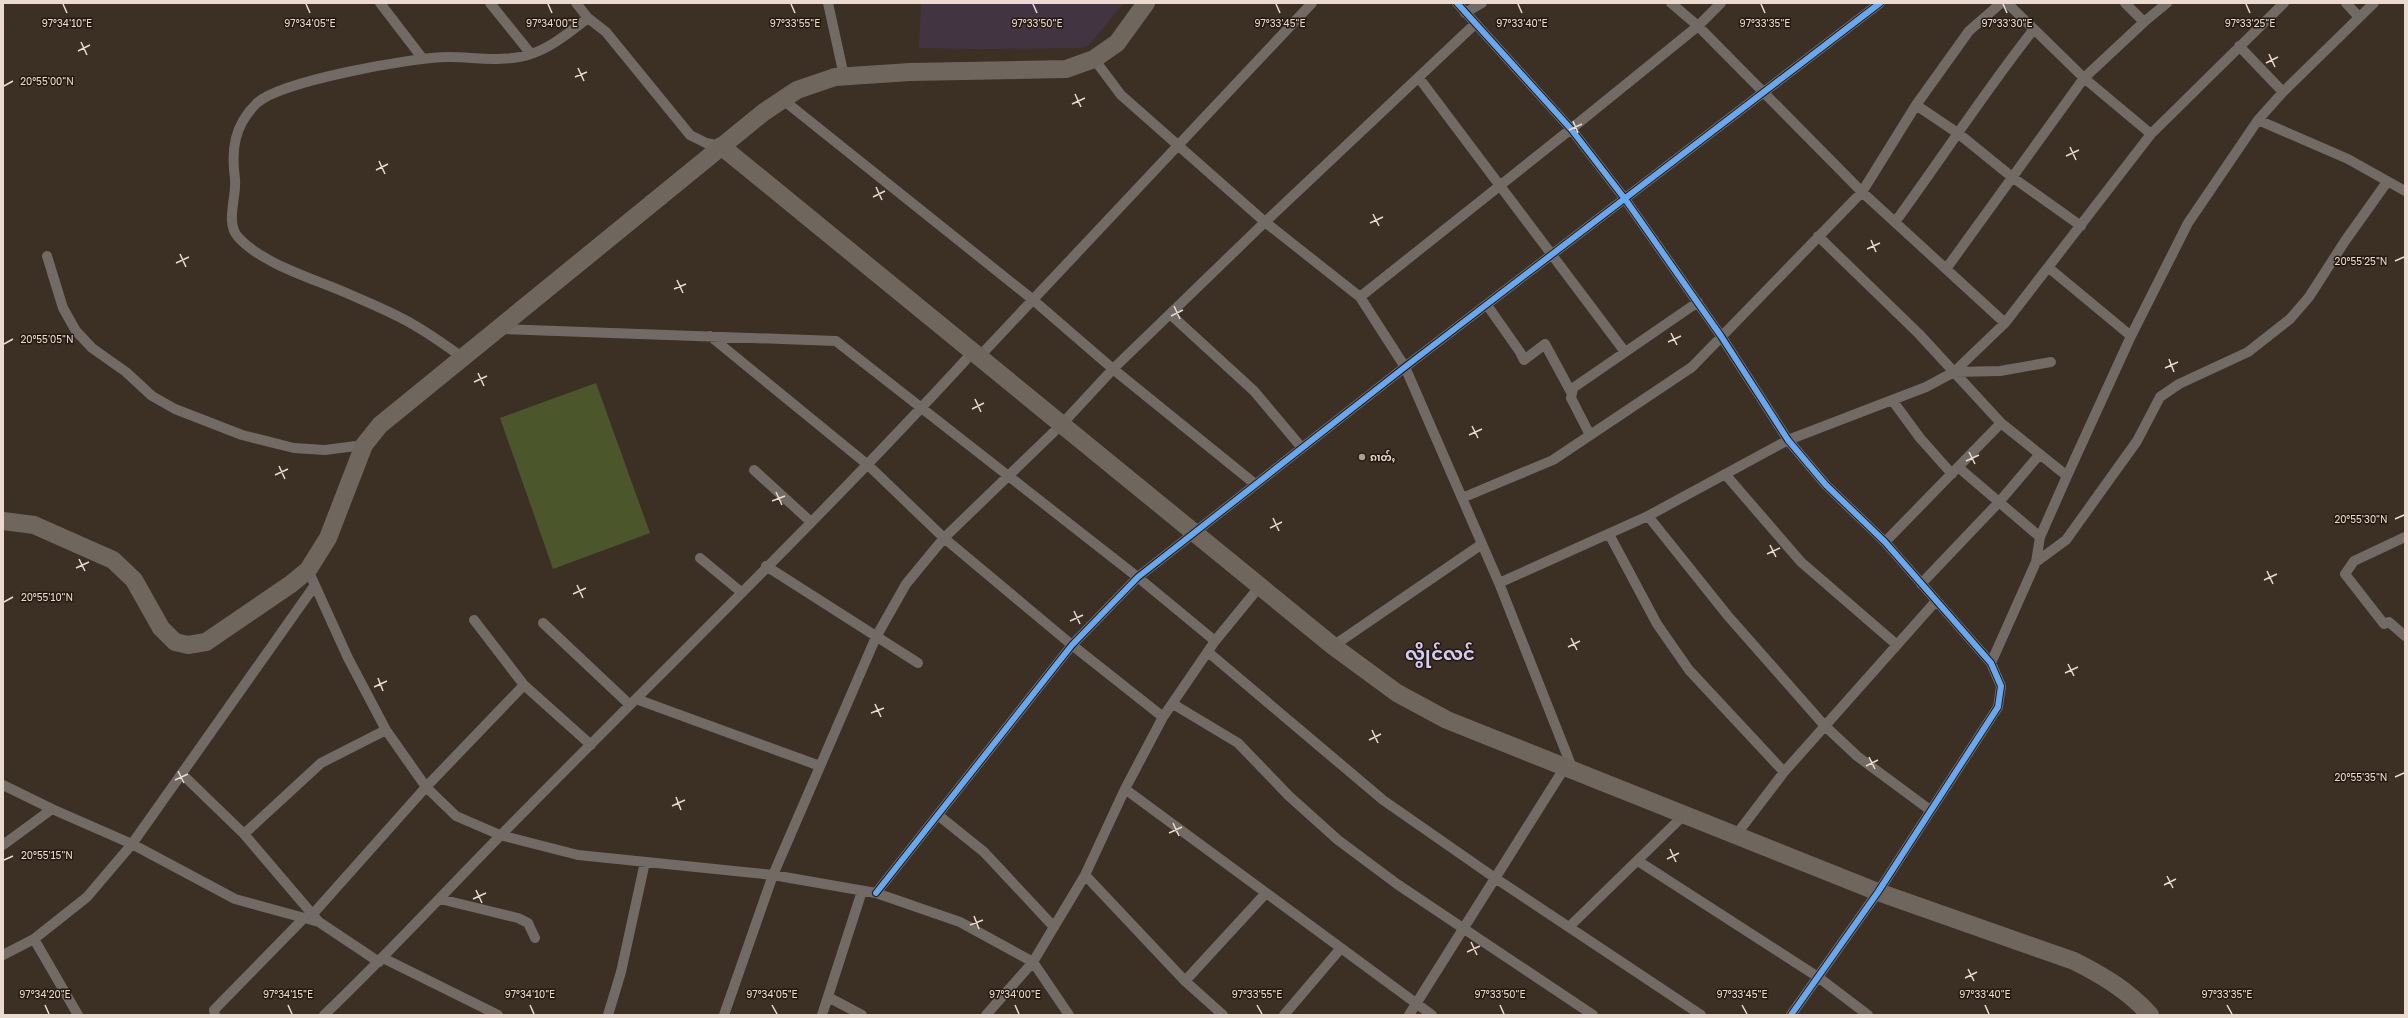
<svg xmlns="http://www.w3.org/2000/svg" width="2408" height="1018" font-family="'Golos Text','Noto Sans Myanmar',sans-serif">
<style>
.medical{fill:#423541}
.green{fill:#4b562b}
.lines{fill:none;stroke-linecap:round;stroke-linejoin:round}
.street{stroke:#716a65;stroke-width:10}
.highway{stroke:#6f665e;stroke-width:18}
.cycleway-casing{stroke:#241910;stroke-width:8}
.cycleway{stroke:#66a8f1;stroke-width:6}
.ticks{fill:none;stroke:#eadacf;stroke-width:1.5}
.poi-dot{fill:#ad9e93;stroke:#241910;stroke-width:1.5}
.labels{text-anchor:middle;dominant-baseline:central;stroke-width:3;stroke-linejoin:round;paint-order:stroke}
.poi-label{font-size:10px;font-weight:bold;fill:#eadacf;stroke:#241910;text-anchor:start}
.town-label{font-size:18px;font-weight:bold;fill:#d5cbf7;stroke:#241910}
.ticks-label{font-size:10px;text-anchor:middle;fill:#eadacf;stroke:#241910;stroke-width:3;stroke-linejoin:round;paint-order:stroke}
</style>
<rect width="100%" height="100%" fill="#3c2f24"/>
<!-- medical -->
<path class="medical" d="M921 3H1124L1089 45 1080 48 979 49 919 48Z"/>
<!-- green -->
<path class="green" d="M596 383 650 533 553 569 500 418Z"/>
<g class="lines">
<!-- street -->
<path class="street" d="M380 3 423 59
M490 3 531 54
M576 3 588 18 606 32 690 135 706 143 721 146
M828 3 844 76
M1457 3 1571 129 1625 199 1721 336 1788 440 1826 485 1885 542 1991 663 2001 686 1998 707 1878 892 1791 1015
M1671 3 1698 26 1862 192 2005 323
M2007 3 2084 78 2151 134
M2125 3 2144 22
M2346 3 2359 17
M1465 13 1482 3
M2239 46 2283 92
M1094 59 1121 95 1265 222 1360 297 1405 367 1499 583 1573 770
M1422 82 1625 352
M782 99 1032 299 1113 369 1255 484
M1916 105 1959 134 2012 177 2081 226
M2258 120 2348 159 2405 191
M1895 222C1942 158 1985 91 2034 29
M1818 236 1919 334 1954 372
M47 256 63 308 76 331 92 348 126 372 152 396 175 409 242 435 294 448 325 450 364 445
M2049 268 2131 336
M1946 269 2084 78 2144 22 2167 3
M1360 297 1571 129 1698 26 1721 3
M1487 305 1520 352 1524 360 1545 344 1571 392
M1170 314 1254 391 1302 448
M500 329 836 341 1140 579 1215 641
M710 336 868 465 944 538 1072 645 1163 717
M462 357C448 347 434 337 419 328 399 315 374 305 351 295 318 280 263 265 238 237 225 223 237 196 235 179 231 150 234 125 257 103 281 81 413 57 449 57 475 57 505 63 531 54 551 48 571 31 588 18
M979 357 1312 3
M2051 362 2000 371 1954 372 2001 423 2067 476
M1892 400 1920 438 1952 474
M1590 435 1571 398 1573 388 1698 302
M1958 467 2040 537
M754 470 811 522
M1725 474 1801 562 1897 645
M1462 498 1553 460 1692 367 1862 192 1916 105 1969 31 2001 3
M1648 516 1728 616 1824 725 1857 756 1930 810
M1609 534 1657 624 1689 670 1784 772
M2405 537 2354 561 2345 574 2384 624 2389 622 2405 636
M1885 542 2001 423
M700 558 741 592
M2036 562 2066 540 2137 441 2160 397 2179 384 2248 352 2290 319 2309 297 2345 241 2387 182
M766 566 918 663
M308 570 348 658 386 730 426 787 456 816 500 835 578 855 773 875 876 893 960 922 1033 962 1069 1015
M1499 583 1648 516 1788 440 1926 387 1954 372 2005 323 2151 134 2284 3
M1921 584 2000 501 2040 454
M474 620 524 685 591 745
M543 623 630 705
M1333 646 1482 544
M1208 652 1383 800 1495 878 1701 1015
M1991 663 2036 562 2040 537 2067 476 2131 336 2188 223 2258 120 2283 92 2374 3
M636 699 820 766
M1173 704 1238 743 1289 796 1338 840 1397 884 1593 1015
M182 774 244 834 319 922 379 962
M3 785 52 809 132 844 235 899 319 922
M1125 789 1432 1015
M938 815 984 852 1054 927
M244 834 321 763 386 730
M1736 835 1784 772 1936 601
M3 845 52 809
M1638 861 1818 977 1868 1015
M1085 875 1185 981 1223 1015
M876 893 1072 645 1138 577 1405 367 1880 3
M440 899 518 918 528 923 535 938
M312 915 426 787 524 685
M1569 927 1684 815
M34 939 78 1015
M3 955 34 939 87 897 132 844 315 585
M383 958 498 1015
M1185 981 1266 893
M828 997 862 1015
M215 1015 214 1010 304 918
M324 1015C385 957 442 895 501 835 658 675 821 518 973 352
M608 1015 621 972 645 862
M724 1015 773 875 876 637 906 584 944 538 1062 424 1113 369 1265 222 1475 24
M822 1015 862 891
M986 1015 1033 962 1085 875 1125 789 1163 717 1215 641 1260 586
M1284 1015 1341 948
M1409 1015 1565 767"/>
<!-- highway -->
<path class="highway" d="M721 146 1333 646 1397 693 1447 720 1878 892 2074 961C2102 975 2129 991 2150 1015
M3 521 34 525 113 560 134 580 161 628 175 642 188 645 206 642 291 584 308 570 328 538 364 445 380 425 764 112 797 90 835 77 910 72 1066 69 1094 59 1117 43 1146 3"/>
<!-- cycleway casing -->
<g class="cycleway-casing">
<path id="cycleway" d="M1457 3 1571 129 1625 199 1721 336 1788 440 1826 485 1885 542 1991 663 2001 686 1998 707 1878 892 1791 1015
M876 893 1072 645 1138 577 1405 367 1880 3"/>
</g>
<!-- cycleway -->
<use href="#cycleway" class="cycleway"/>
</g>
<!-- ticks -->
<path class="ticks" d="M63 4 67 13M306 4 310 13M548 4 552 13M791 4 795 13M1033 4 1037 13M1276 4 1280 13M1518 4 1522 13M1761 4 1765 13M2003 4 2007 13M2246 4 2250 13M81 42 87 55M78 51 90 45M2269 54 2275 67M2266 63 2278 57M578 68 584 81M575 77 587 72M4 86 13 81M1075 94 1081 107M1072 104 1085 98M1573 121 1578 133M1569 130 1582 124M2070 147 2076 160M2066 156 2079 150M379 161 385 174M376 170 388 164M876 187 882 200M873 197 885 191M1373 214 1379 226M1370 223 1383 217M1871 240 1876 252M1867 249 1880 243M180 254 186 267M2395 261 2404 257M176 263 189 257M677 280 683 293M674 289 686 284M1174 306 1180 319M1171 316 1183 310M1671 333 1677 345M1668 342 1681 336M4 344 13 339M2169 359 2174 372M2165 368 2178 362M478 373 484 386M474 382 487 376M975 399 981 412M972 409 984 403M1472 426 1478 438M1469 435 1482 429M1969 452 1975 464M1966 461 1979 455M279 466 285 479M275 475 288 469M776 492 782 505M772 501 785 496M1273 518 1279 531M2395 519 2404 515M1270 528 1282 522M1770 545 1776 557M1767 554 1780 548M79 559 85 571M76 568 89 562M2267 571 2273 584M2264 580 2277 574M577 585 583 598M573 594 586 588M4 602 13 597M1074 611 1080 624M1070 621 1083 615M1571 638 1577 650M1568 647 1580 641M2068 664 2074 676M2065 673 2078 667M378 678 383 691M374 687 387 681M875 704 881 717M871 713 884 708M1372 730 1378 743M1369 740 1381 734M1869 757 1875 769M1866 766 1878 760M178 771 184 783M2395 777 2404 773M175 780 188 774M676 797 681 810M672 806 685 800M1173 823 1179 836M1169 833 1182 827M1670 849 1676 862M1667 859 1679 853M4 860 13 856M2167 876 2173 888M2164 885 2176 879M476 890 482 903M473 899 486 893M974 916 979 929M970 925 983 920M1471 942 1477 955M1467 952 1480 946M1968 969 1974 981M1965 978 1977 972M45 1005 49 1014M288 1005 292 1014M530 1005 534 1014M772 1005 777 1014M1015 1005 1019 1014M1257 1005 1262 1014M1500 1005 1504 1014M1742 1005 1747 1014M1985 1005 1989 1014M2227 1005 2232 1014"/>
<!-- markers -->
<circle class="poi-dot" cx="1362" cy="457" r="4"/>
<g class="labels">
<!-- poi labels -->
<g class="poi-label">
<text x="1370" y="457">ၵၢတ်ႇ</text>
</g>
<!-- town labels -->
<g class="town-label">
<text x="1440" y="653">လွိုင်လင်</text>
</g>
</g>
<g class="ticks-label">
<text x="67" y="27">97°34'10"E</text>
<text x="310" y="27">97°34'05"E</text>
<text x="552" y="27">97°34'00"E</text>
<text x="795" y="27">97°33'55"E</text>
<text x="1037" y="27">97°33'50"E</text>
<text x="1280" y="27">97°33'45"E</text>
<text x="1522" y="27">97°33'40"E</text>
<text x="1765" y="27">97°33'35"E</text>
<text x="2007" y="27">97°33'30"E</text>
<text x="2250" y="27">97°33'25"E</text>
<text x="47" y="85">20°55'00"N</text>
<text x="2361" y="265">20°55'25"N</text>
<text x="47" y="343">20°55'05"N</text>
<text x="2361" y="523">20°55'30"N</text>
<text x="47" y="601">20°55'10"N</text>
<text x="2361" y="781">20°55'35"N</text>
<text x="47" y="859">20°55'15"N</text>
<text x="45" y="998">97°34'20"E</text>
<text x="288" y="998">97°34'15"E</text>
<text x="530" y="998">97°34'10"E</text>
<text x="772" y="998">97°34'05"E</text>
<text x="1015" y="998">97°34'00"E</text>
<text x="1257" y="998">97°33'55"E</text>
<text x="1500" y="998">97°33'50"E</text>
<text x="1742" y="998">97°33'45"E</text>
<text x="1985" y="998">97°33'40"E</text>
<text x="2227" y="998">97°33'35"E</text>
</g>
<!-- border -->
<rect width="2408" height="1018" fill="none" stroke="#eadacf" stroke-width="8"/>
</svg>
